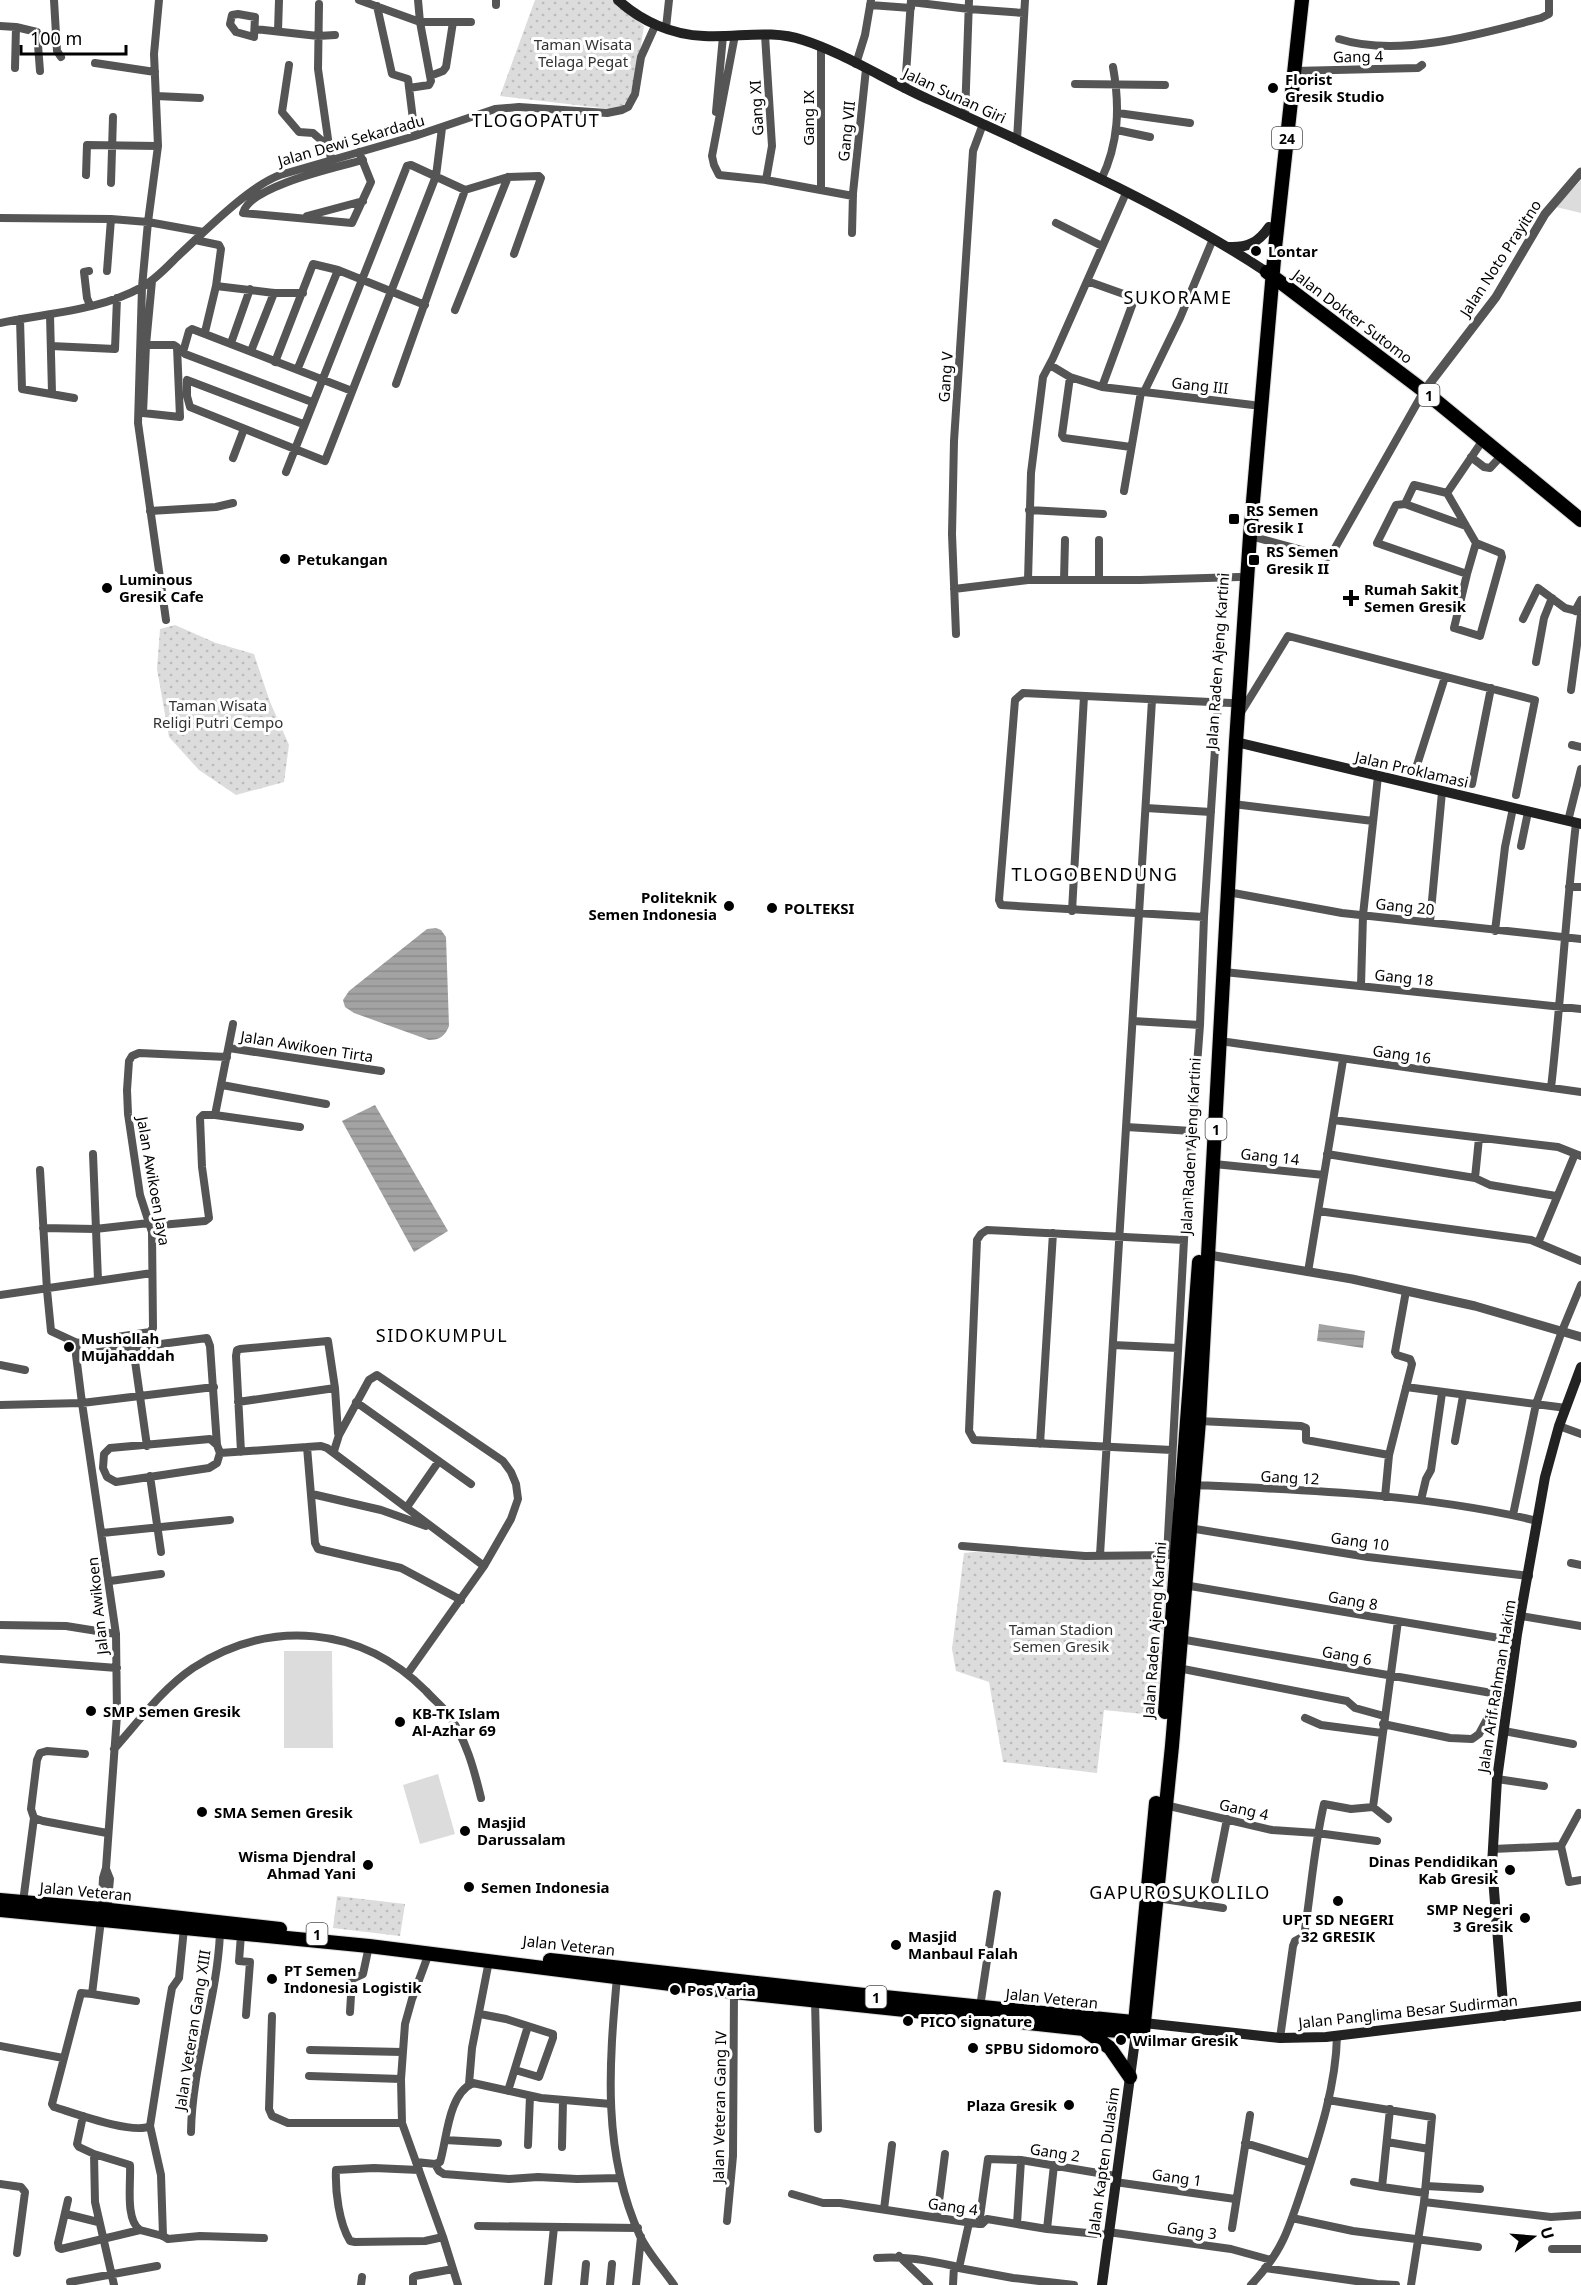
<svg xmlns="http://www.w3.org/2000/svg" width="1581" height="2285" font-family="'Noto Sans',sans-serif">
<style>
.park{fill:url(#park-dots)}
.pitch{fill:#dcdcdc}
.water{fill:url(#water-rules)}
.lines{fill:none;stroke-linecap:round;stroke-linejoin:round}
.trunk-casing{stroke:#dbdbdb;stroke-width:16}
.minor{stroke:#555;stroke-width:8}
.tertiary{stroke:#555;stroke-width:9}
.secondary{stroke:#222;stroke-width:10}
.trunk{stroke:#000;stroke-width:14}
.poi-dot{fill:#000;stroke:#fff;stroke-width:2}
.labels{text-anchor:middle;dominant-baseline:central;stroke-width:6;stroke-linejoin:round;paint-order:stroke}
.shield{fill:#fff;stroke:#4c4c4c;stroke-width:1.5}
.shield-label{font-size:14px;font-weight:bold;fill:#000}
.park-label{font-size:15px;fill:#333;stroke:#fff}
.street-label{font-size:15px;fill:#000;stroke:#fff}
.poi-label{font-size:15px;font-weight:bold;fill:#000;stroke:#fff;text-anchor:start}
.quarter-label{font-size:18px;letter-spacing:1.5px;fill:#000;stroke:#fff}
</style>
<defs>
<pattern id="park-dots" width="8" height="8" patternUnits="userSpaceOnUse" patternTransform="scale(1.5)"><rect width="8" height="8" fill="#dcdcdc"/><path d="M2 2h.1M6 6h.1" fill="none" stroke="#bbb" stroke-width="1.8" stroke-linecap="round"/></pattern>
<pattern id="water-rules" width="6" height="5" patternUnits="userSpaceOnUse" patternTransform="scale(1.5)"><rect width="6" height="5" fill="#a3a3a3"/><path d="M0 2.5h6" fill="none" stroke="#8b8b8b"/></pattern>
</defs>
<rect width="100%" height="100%" fill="#fff"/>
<!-- park -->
<path class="park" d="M535 0H614L644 26 637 71 629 99 619 110 500 96Z
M175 625 216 643 254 654 270 702 289 745 284 782 236 795 199 770 169 737 157 669 160 629Z
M974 1552 1177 1558 1163 1716 1104 1710 1097 1773 1003 1762 989 1682 956 1671 952 1649 964 1553Z
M337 1896 405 1904 400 1936 333 1928Z"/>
<!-- pitch -->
<path class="pitch" d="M1581 180V213L1556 207Z
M284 1651H332L333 1748H284Z
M438 1774 455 1834 420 1844 403 1785Z"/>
<!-- water -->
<path class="water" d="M436 928 441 930 446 937 449 1026C445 1036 440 1040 429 1040L354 1013 345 1007 343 1000 349 991 427 929Z
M375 1105 448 1231 414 1252 342 1121Z
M1319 1324 1365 1331 1363 1348 1317 1341Z"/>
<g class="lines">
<!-- trunk casing -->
<g class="trunk-casing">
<path id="trunk" d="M1267 272 1424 391 1581 520
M1165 1712 1199 1262
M0 1900 101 1909 280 1929
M0 1910 369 1946 734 1992 1084 2029 1143 2032 1172 1746 1199 1421 1236 742 1250 536 1275 248 1302 0
M550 1960 855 1994 1133 2022
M1135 2023 1156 1803
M1085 2030 1110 2048 1130 2077"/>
</g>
<!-- minor -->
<path class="minor" d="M54 0 57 51 61 57
M159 0 154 54 158 146 148 222 142 287 138 423 166 620
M359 0 420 22H471
M418 0 420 22 430 76 443 71 446 67 453 22
M496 0V5
M911 2 969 9 1024 13
M319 4 318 69 331 160
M870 5 911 8
M377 6 392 74 408 79 415 136
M238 14 255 17 254 37 236 32 230 24 232 15Z
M0 26 16 27 37 32 40 71
M666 28 669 0
M255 29 318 36 335 35
M278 31 279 0
M735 35 712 156 714 165 719 175 766 180 853 196
M765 35 772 146 766 180
M1339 39C1399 58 1481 34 1541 18L1549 14V0
M95 63 155 72
M856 64 865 35 871 0
M289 65 282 112 299 132 313 133 329 147
M15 68 16 27
M1294 71 1418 68 1422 65
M1075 84 1165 85
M409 88 429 85 431 81 430 76
M905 89 911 0
M156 96 200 98
M716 112 723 36
M1118 113 1190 123
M965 116 969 0
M1117 130 1150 137
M1017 140 1025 0
M359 152 371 182 352 223 243 213C249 186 338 167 363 160
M86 175 87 145 158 146
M1101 180C1119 143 1120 106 1113 67
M111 183 113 117
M821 190V47
M307 216 363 201
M0 218 111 219 148 222 203 232
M1056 223 1102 246
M852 233 853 193 866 69
M195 240 219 245 221 249 216 286 205 332
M89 271 84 272 87 298 90 305
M107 271 111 219
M1087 281 1132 297 1134 300 1102 387
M216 286 274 293H303
M455 310 508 177
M50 315 52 393
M20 319 22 389 74 398
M0 323C47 313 99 311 142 287 155 280 166 268 177 257 202 234 249 186 280 175L415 136 495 109 519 107 607 113 622 110 628 107 635 94 641 57 655 26
M231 343 250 289
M146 345H174L177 347 180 417 143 413Z
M146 345 152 281
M51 346 115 349 117 298
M251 351 274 293
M275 362 313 264 338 270 425 305
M1050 365 1070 377 1102 387 1253 405
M298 368 338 270
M1070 377 1062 435 1064 438 1131 447
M396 384 465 190 508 177 539 176 541 178 514 254
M1144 392 1180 318 1213 239
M312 402 185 354 183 352 189 331 192 329 352 391
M303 424 187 380V396L190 407 325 461 436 176 442 128
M1471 457 1484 467 1490 468 1502 455
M233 458 244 429
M286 472 407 166 411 165 465 190
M1414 485 1447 493 1476 543 1467 574 1377 543 1396 505 1405 504Z
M1124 491 1141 392
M1447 493 1483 440
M1405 504 1466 526
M1029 510 1103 514
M150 511 216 507 233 503
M1250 536 1328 557 1331 555 1424 391
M1099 540V580
M1467 574 1454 628 1480 636 1502 557 1501 553 1476 543
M1028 580 1031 473 1043 377 1053 358 1126 193
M1064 580 1065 540
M954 589 1028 580H1140L1239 577
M1575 611 1581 600
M1523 619 1538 588 1565 608 1581 612
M956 634 952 534 954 441 973 151 983 124
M1536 662 1544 618 1552 598
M1571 690 1581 615
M1240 714 1288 636 1535 700 1516 795
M1572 745 1581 747
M1417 765 1445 677
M1472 784 1491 688
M1233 804 1373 821
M1146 808 1211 812
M1568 821 1581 769
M1521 846 1528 812
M1569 887H1581
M1228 892 1342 913 1581 939
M1072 911 1084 696
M1204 917 1001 905 999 900 1015 700 1023 693 1231 703
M1430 922 1442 792
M1495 931 1505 847 1513 808
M1224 972 1581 1009
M1361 986 1363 915 1378 776
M1133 1021 1200 1025
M1220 1041 1581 1092
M229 1048 381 1071
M222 1085 326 1104
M1551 1088C1561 1000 1566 911 1576 823
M215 1115 300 1127
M1333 1120 1558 1147 1581 1156
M1126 1127 1192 1131
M1479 1138 1475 1178 1490 1185 1556 1196
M93 1154 98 1280
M1327 1154 1475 1178
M1214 1164 1324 1175
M40 1170 47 1290 51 1331 77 1343 150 1332 153 1328 152 1232 140 1195 128 1114 127 1090 129 1061 132 1056 139 1053 227 1057
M1318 1211 1531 1240 1581 1261
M150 1226 205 1221 209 1218 202 1167 200 1118 203 1115H215L233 1024
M43 1228 95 1229 149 1223
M1538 1243 1575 1154
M1308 1272 1343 1060
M0 1295 152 1273
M77 1343 76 1355 82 1403 116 1634 117 1715 106 1868 103 1878 101 1920 92 1994 81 1993 52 2104 54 2107C74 2113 133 2135 150 2126L169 2005 172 1988 179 1978 184 1928
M1113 1345 1178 1348
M133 1347 147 1446
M76 1355 207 1338 210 1346 217 1445
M0 1365 25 1370
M1406 1387 1566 1408
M238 1402 335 1388
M356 1402 471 1484
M0 1405 82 1403 214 1387
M1199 1421 1301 1426 1306 1428V1440L1389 1455
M1559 1426 1581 1434
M210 1439 217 1445 220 1453 217 1463 209 1468 116 1482 107 1477 103 1468 104 1454 110 1448Z
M1455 1441 1463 1396
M1040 1444 1053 1233
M307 1447 315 1543 318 1549 401 1568 461 1600
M1172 1450 974 1440 969 1431 977 1240 981 1234 987 1230 1184 1240
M334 1451 339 1435 369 1380 377 1375 503 1461 511 1472 516 1484 518 1499 511 1519 484 1566
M241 1452 236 1356 237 1350 240 1349 328 1341 335 1388 338 1433
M220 1453 321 1446 327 1448 484 1566 408 1673
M150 1476 161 1552
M1193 1485C1309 1490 1425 1494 1538 1521
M312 1494 381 1510 426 1526
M1385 1497 1389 1455 1412 1364 1410 1359 1397 1355 1395 1352 1406 1291
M1421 1500 1426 1479 1431 1470 1442 1393
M407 1507 439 1461
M1513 1515 1536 1404 1562 1331 1581 1285
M1189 1528 1368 1557 1529 1576
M102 1533 230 1520
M962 1546 1085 1556 1170 1555
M1100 1555 1152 700
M1167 1555 1184 1240 1200 1025 1204 917 1218 703
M1571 1563 1581 1565
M110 1581 161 1574
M1184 1585 1517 1641
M1521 1616 1581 1626
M0 1625 66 1626 116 1634
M1180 1639 1509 1696
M0 1659 117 1668
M1178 1668 1347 1701 1355 1708 1384 1716
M1305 1718 1321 1725 1382 1733
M1383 1724 1450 1738 1472 1739 1479 1734 1500 1695
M1504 1731 1573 1744
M114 1749C139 1721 162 1689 193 1668 271 1618 361 1626 426 1691 433 1699 442 1706 448 1714 466 1739 474 1769 481 1798
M85 1754 47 1751 40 1753 37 1760 31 1809 34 1818 43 1821 107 1833
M1497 1779 1544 1786
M1165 1805 1272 1830 1317 1833 1377 1841
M1373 1807 1398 1621
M1561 1846 1569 1882 1581 1880
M1493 1849 1561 1846 1579 1813
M106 1869 110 1879 107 1911
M1215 1880 1227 1819
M1157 1898 1223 1908
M23 1902 34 1818
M241 1935 239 1961 250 1962 246 2015
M429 1953 412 1999 405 2024 401 2079 402 2123 443 2237 458 2285
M617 1977C609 2066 602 2152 640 2236 648 2253 663 2269 674 2285
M92 1994 136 2001
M815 2000 818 2129
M980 2007 997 1894
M350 2012 352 1979 363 1974 369 1946
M480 2014 506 2019 553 2034V2038L539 2077 515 2070
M272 2016 269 2109 272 2116 288 2123H402
M1280 2038 1293 1946 1295 1941 1304 1936C1311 1892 1314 1846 1324 1804L1351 1809 1373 1807 1388 1819
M0 2046 63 2058
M310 2050 402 2052
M309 2076 401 2079
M469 2084 472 2048 489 1961
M508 2091 528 2026
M1328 2100 1432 2117 1424 2202 1411 2285
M1390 2109 1382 2187 1425 2193
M83 2116 77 2144 79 2147 94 2154 95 2202 114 2285
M150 2126 161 2175 163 2236
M191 2132C192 2065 217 2001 220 1933
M445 2140 498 2143
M1387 2142 1429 2149
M1245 2143 1310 2163
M528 2145 530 2096
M562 2147 563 2100
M94 2154 130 2165C131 2183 125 2220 140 2230
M416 2162 435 2164 440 2162C447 2139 448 2094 473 2083L541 2098 611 2104
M435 2164 439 2171 444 2174 509 2179 538 2177 577 2179 619 2178
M419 2170 374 2168 336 2170C335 2191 339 2223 350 2241L355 2242 425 2241 443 2237
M1115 2182 1235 2199
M1354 2182 1382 2187
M0 2184 21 2187 25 2192 17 2253
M1426 2186 1480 2189
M792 2194 823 2203H840L979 2224H982L987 2219 1047 2229 1108 2235
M68 2200 58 2243 59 2248 61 2249 140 2230 163 2236 168 2239 200 2236 264 2238
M1424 2202 1551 2217 1581 2215
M884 2209 892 2145
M66 2214 98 2222
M937 2217 945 2154
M1292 2218 1353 2231 1478 2247
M727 2221 733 2156 734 1992
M979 2224 988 2159 1021 2160 1116 2176
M1017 2224 1021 2160
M478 2226 638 2228
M1232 2228 1250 2115
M1047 2229 1054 2165
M1108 2232 1231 2249 1271 2260
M1552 2249H1581
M899 2256 929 2285
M877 2258C904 2256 927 2260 954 2266L953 2285
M957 2267 959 2268 969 2223
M959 2268 1013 2278 1074 2285
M1265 2268 1377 2284 1396 2285
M70 2282 157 2266
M361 2285 362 2277
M413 2285V2277L415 2276 453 2269
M548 2285 554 2227
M584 2285 586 2264
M610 2285 612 2264
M636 2285 641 2237
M1251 2285C1263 2272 1275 2257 1283 2240 1292 2221 1298 2200 1305 2180 1320 2134 1336 2085 1337 2036"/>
<!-- tertiary -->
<path class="tertiary" d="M1424 391 1496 297 1545 214 1581 172
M1209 1255 1352 1279 1475 1306 1581 1337"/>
<!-- secondary -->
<path class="secondary" d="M618 0C641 21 672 35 704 36 737 38 771 29 803 40 844 53 889 82 930 100 1042 151 1162 203 1265 271
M1228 247C1247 248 1258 243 1269 227
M1236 742 1581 824
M1504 2016 1492 1865 1497 1779 1517 1634 1545 1477 1559 1426 1581 1367
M1144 2023 1280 2038 1326 2037 1581 2006
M1102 2285 1135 2040 1134 2031"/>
<!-- trunk -->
<use href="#trunk" class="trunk"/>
</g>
<!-- markers -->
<g class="poi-dot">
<circle cx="1273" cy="88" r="6"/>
<circle cx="1256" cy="251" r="6"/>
<rect x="1228" y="513" width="12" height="12" rx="3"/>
<circle cx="285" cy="559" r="6"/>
<rect x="1248" y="554" width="12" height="12" rx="3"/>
<circle cx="107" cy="588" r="6"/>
<path d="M1348 589h6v6h6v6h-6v6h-6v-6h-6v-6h6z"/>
<circle cx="729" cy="906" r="6"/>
<circle cx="772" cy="908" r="6"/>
<circle cx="69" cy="1347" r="6"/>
<circle cx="91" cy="1711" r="6"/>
<circle cx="400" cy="1722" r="6"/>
<circle cx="202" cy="1812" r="6"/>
<circle cx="465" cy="1831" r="6"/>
<circle cx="368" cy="1865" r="6"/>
<circle cx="1510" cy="1870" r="6"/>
<circle cx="469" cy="1887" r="6"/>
<circle cx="1338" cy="1901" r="6"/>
<circle cx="1525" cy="1918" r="6"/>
<circle cx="896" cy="1945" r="6"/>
<circle cx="272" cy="1979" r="6"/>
<circle cx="675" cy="1990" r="6"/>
<circle cx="908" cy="2021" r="6"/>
<circle cx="1121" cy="2040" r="6"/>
<circle cx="973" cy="2048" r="6"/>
<circle cx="1069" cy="2105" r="6"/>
</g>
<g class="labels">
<!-- shield labels -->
<g class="shield">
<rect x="1272" y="127" width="30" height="22" rx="4.5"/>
<rect x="1418.5" y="384" width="21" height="22" rx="4.5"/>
<rect x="1205.5" y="1118" width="21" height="22" rx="4.5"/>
<rect x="306.5" y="1923" width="21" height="22" rx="4.5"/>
<rect x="865.5" y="1986" width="21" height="22" rx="4.5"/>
</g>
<g class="shield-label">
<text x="1287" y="138">24</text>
<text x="1429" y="395">1</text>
<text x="1216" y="1129">1</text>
<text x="317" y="1934">1</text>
<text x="876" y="1997">1</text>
</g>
<!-- park labels -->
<g class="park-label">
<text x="583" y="44">Taman Wisata<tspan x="583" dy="17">Telaga Pegat</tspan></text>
<text x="218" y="705">Taman Wisata<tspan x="218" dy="17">Religi Putri Cempo</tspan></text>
<text x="1061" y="1629">Taman Stadion<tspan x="1061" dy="17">Semen Gresik</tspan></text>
</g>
<!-- street labels -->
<g class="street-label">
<text transform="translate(1358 56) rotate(-1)">Gang 4</text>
<text transform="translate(955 95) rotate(25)">Jalan Sunan Giri</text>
<text transform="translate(756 108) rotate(-93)">Gang XI</text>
<text transform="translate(808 118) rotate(-90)">Gang IX</text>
<text transform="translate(846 131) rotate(-84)">Gang VII</text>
<text transform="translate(351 140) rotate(-16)">Jalan Dewi Sekardadu</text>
<text transform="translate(1500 258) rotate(-57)">Jalan Noto Prayitno</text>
<text transform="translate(1353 316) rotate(37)">Jalan Dokter Sutomo</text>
<text transform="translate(945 377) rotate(-86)">Gang V</text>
<text transform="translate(1200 385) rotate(6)">Gang III</text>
<text transform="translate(1217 661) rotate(-86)">Jalan Raden Ajeng Kartini</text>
<text transform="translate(1412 769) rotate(13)">Jalan Proklamasi</text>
<text transform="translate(1405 906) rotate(6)">Gang 20</text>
<text transform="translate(1404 977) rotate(6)">Gang 18</text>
<text transform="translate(307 1046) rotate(9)">Jalan Awikoen Tirta</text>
<text transform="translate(1402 1054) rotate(8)">Gang 16</text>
<text transform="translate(1190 1146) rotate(-87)">Jalan Raden Ajeng Kartini</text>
<text transform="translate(1270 1156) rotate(6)">Gang 14</text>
<text transform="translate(154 1181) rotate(80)">Jalan Awikoen Jaya</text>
<text transform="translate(1290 1477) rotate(3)">Gang 12</text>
<text transform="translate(1360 1541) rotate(8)">Gang 10</text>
<text transform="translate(1353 1600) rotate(10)">Gang 8</text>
<text transform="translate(97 1606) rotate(-96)">Jalan Awikoen</text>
<text transform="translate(1154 1630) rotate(-86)">Jalan Raden Ajeng Kartini</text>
<text transform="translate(1347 1655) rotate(10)">Gang 6</text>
<text transform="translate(1496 1686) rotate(-81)">Jalan Arif Rahman Hakim</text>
<text transform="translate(1244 1809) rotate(13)">Gang 4</text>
<text transform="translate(86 1891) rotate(5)">Jalan Veteran</text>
<text transform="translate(569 1945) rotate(6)">Jalan Veteran</text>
<text transform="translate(1052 1998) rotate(6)">Jalan Veteran</text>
<text transform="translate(1408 2011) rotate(-6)">Jalan Panglima Besar Sudirman</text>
<text transform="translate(192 2030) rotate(-81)">Jalan Veteran Gang XIII</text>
<text transform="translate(719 2107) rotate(-89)">Jalan Veteran Gang IV</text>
<text transform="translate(1055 2152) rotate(9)">Gang 2</text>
<text transform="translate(1103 2161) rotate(-82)">Jalan Kapten Dulasim</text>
<text transform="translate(1177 2177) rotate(8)">Gang 1</text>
<text transform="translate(953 2206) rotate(8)">Gang 4</text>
<text transform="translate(1192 2230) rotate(8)">Gang 3</text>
</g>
<!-- poi labels -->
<g class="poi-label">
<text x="1285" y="79">Florist<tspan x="1285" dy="17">Gresik Studio</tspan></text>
<text x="1268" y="251">Lontar</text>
<text x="1246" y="510">RS Semen<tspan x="1246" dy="17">Gresik I</tspan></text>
<text x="1266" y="551">RS Semen<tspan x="1266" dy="17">Gresik II</tspan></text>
<text x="297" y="559">Petukangan</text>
<text x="119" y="579">Luminous<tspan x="119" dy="17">Gresik Cafe</tspan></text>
<text x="1364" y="589">Rumah Sakit<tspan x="1364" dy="17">Semen Gresik</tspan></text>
<text x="717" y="897" text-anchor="end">Politeknik<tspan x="717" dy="17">Semen Indonesia</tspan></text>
<text x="784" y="908">POLTEKSI</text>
<text x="81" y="1338">Mushollah<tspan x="81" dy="17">Mujahaddah</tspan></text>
<text x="103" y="1711">SMP Semen Gresik</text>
<text x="412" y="1713">KB-TK Islam<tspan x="412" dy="17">Al-Azhar 69</tspan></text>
<text x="214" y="1812">SMA Semen Gresik</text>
<text x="477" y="1822">Masjid<tspan x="477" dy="17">Darussalam</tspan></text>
<text x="356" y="1856" text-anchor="end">Wisma Djendral<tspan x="356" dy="17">Ahmad Yani</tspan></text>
<text x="1498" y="1861" text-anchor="end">Dinas Pendidikan<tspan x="1498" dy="17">Kab Gresik</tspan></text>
<text x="481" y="1887">Semen Indonesia</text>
<text x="1513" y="1909" text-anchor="end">SMP Negeri<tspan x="1513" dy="17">3 Gresik</tspan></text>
<text x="1338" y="1919" text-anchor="middle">UPT SD NEGERI<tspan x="1338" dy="17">32 GRESIK</tspan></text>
<text x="908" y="1936">Masjid<tspan x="908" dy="17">Manbaul Falah</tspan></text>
<text x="284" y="1970">PT Semen<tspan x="284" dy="17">Indonesia Logistik</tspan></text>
<text x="687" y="1990">Pos Varia</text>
<text x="920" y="2021">PICO signature</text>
<text x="1133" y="2040">Wilmar Gresik</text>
<text x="985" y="2048">SPBU Sidomoro</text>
<text x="1057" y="2105" text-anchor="end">Plaza Gresik</text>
</g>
<!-- quarter labels -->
<g class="quarter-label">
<text x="536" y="120">TLOGOPATUT</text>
<text x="1178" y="297">SUKORAME</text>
<text x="1095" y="874">TLOGOBENDUNG</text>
<text x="442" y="1335">SIDOKUMPUL</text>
<text x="1180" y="1892">GAPUROSUKOLILO</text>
</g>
</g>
<!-- north arrow -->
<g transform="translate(1533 2237) rotate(74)" stroke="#ffffff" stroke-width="4.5" paint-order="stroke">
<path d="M0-4.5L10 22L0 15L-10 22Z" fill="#000000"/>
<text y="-9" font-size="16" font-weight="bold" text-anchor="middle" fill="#000000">U</text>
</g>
<!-- scale -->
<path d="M21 45v9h105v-9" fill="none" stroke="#000000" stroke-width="3"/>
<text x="30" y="45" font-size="18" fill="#000000" stroke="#ffffff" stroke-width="4.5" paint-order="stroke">100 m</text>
</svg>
